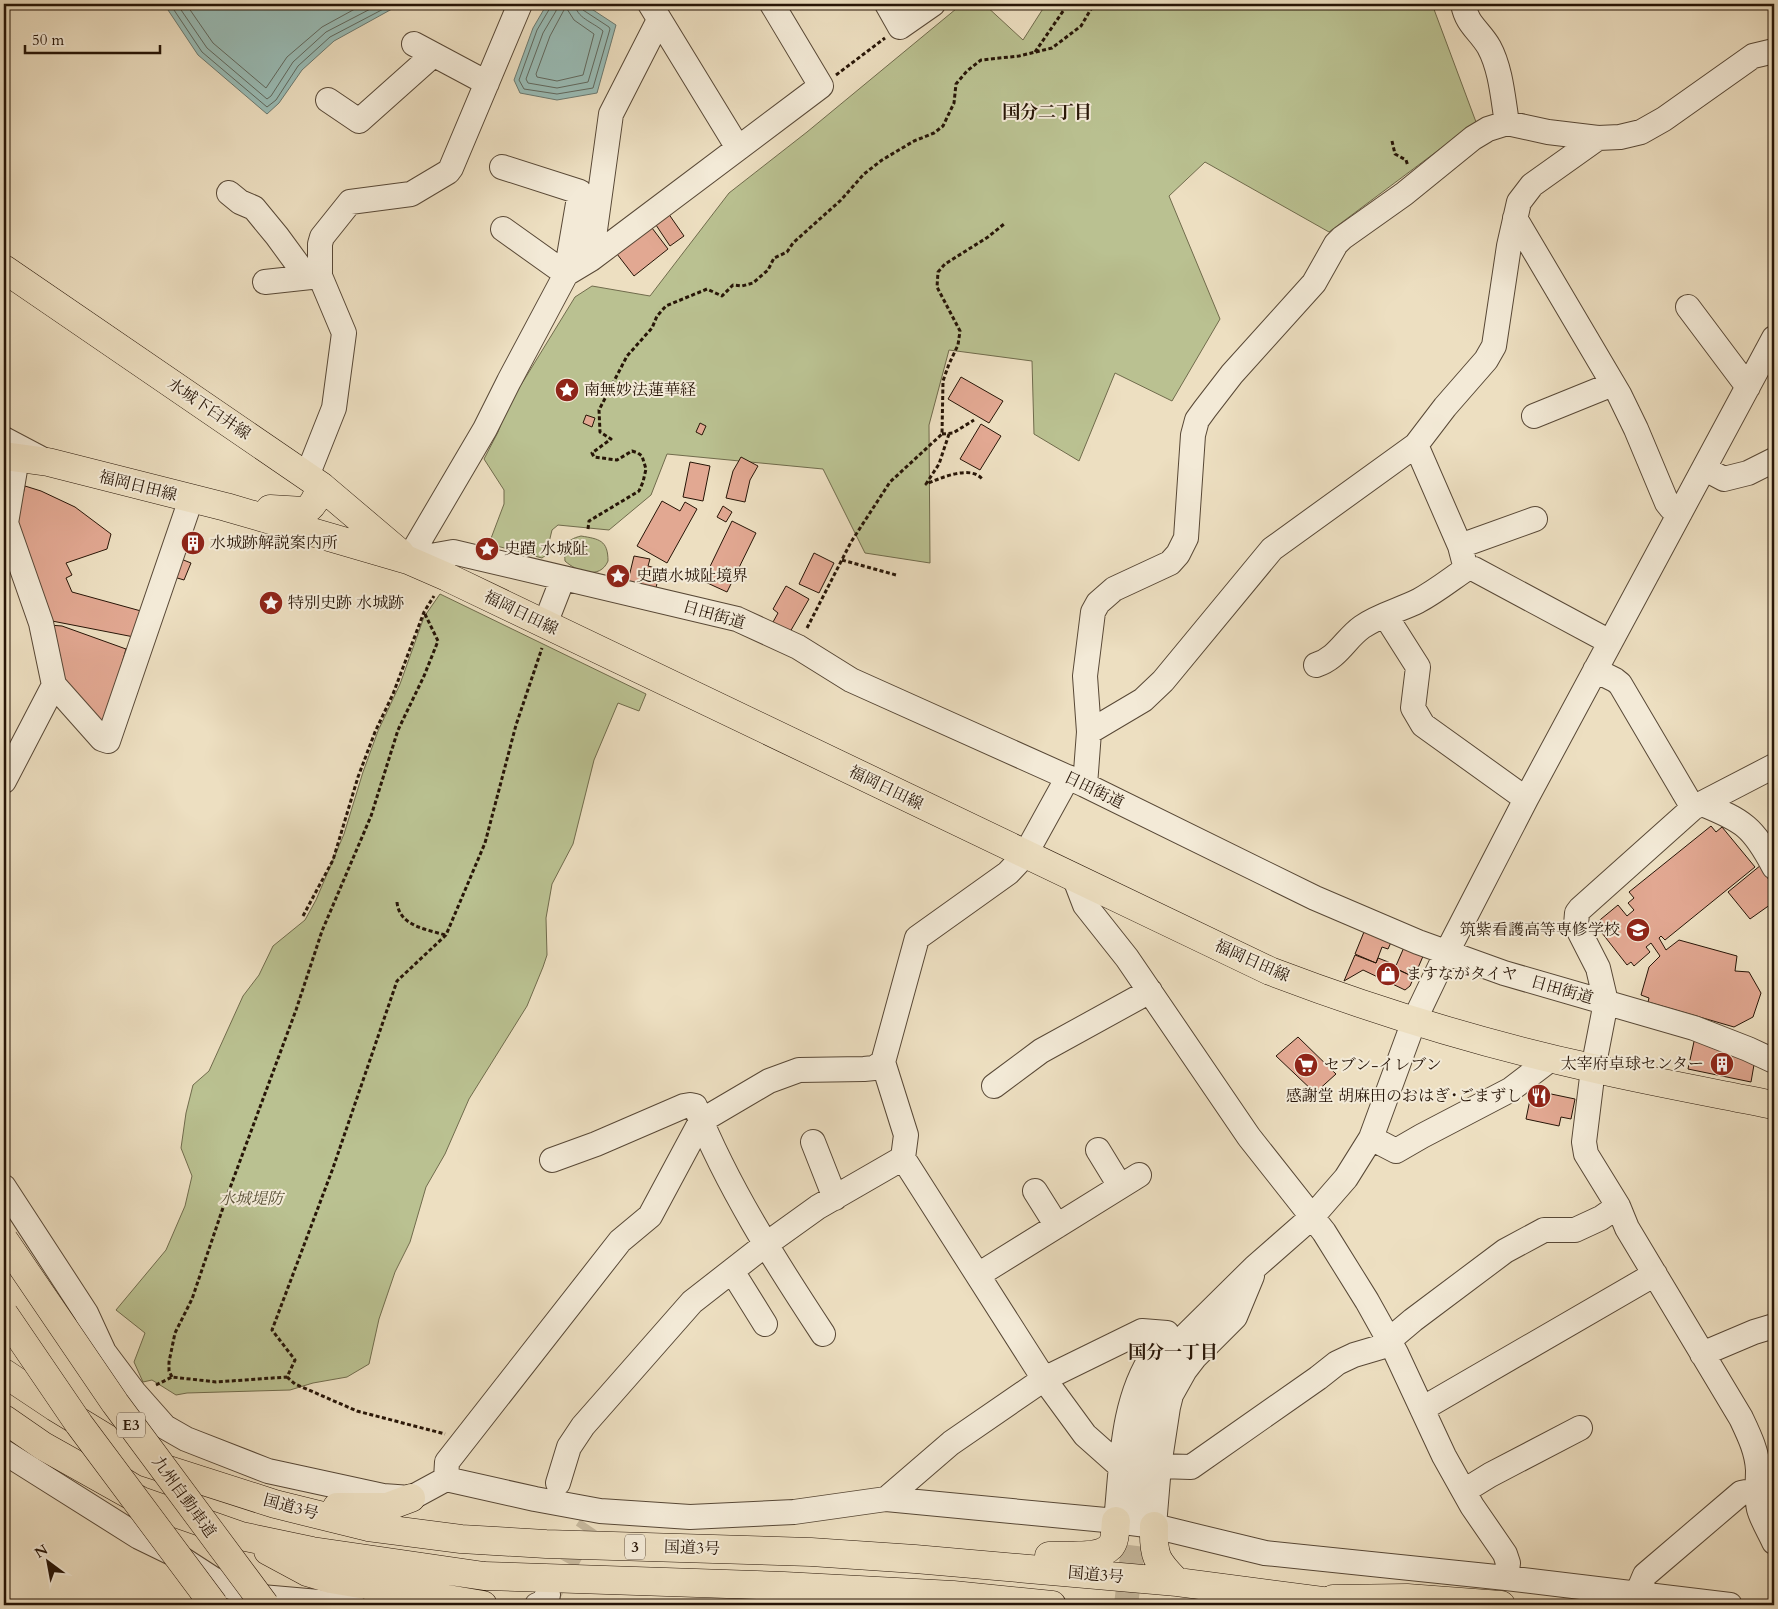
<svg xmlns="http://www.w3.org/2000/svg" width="1778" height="1609" font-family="Cardo,'Noto Serif JP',serif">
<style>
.green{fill:#bac191;stroke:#706b4c}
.water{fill:#99bcb6;stroke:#6b7970}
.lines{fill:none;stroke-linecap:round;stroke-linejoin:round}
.shore{stroke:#60685e;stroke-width:1}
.building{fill:#e2a892;stroke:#271507}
.minor-tunnel{stroke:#c5b79c;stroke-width:24;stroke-dasharray:24 12;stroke-linecap:butt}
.minor-casing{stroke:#584836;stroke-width:26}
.major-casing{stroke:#271507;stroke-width:29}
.highway-casing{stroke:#271507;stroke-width:29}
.path{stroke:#271507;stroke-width:3;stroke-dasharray:4 2.5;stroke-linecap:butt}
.minor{stroke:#f3ead7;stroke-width:24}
.major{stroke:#eddfc1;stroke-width:28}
.highway{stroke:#eddfc1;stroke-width:28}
.highway-bridge-casing{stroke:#271507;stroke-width:29;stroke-linecap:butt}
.highway-bridge{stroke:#eddfc1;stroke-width:28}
.labels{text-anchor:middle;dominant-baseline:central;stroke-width:4;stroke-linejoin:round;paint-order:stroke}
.shield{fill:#f3ead7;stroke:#645545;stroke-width:1}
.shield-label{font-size:15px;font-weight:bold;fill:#271507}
.poi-label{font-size:16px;fill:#271507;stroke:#f3ead7;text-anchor:start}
.street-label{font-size:16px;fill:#271507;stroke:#f3ead7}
.park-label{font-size:16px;font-style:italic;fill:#5a5137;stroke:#f3ead7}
.neighbourhood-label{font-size:18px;font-weight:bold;fill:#271507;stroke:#f3ead7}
</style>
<rect width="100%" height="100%" fill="#eddfc1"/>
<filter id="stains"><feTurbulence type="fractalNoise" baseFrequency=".004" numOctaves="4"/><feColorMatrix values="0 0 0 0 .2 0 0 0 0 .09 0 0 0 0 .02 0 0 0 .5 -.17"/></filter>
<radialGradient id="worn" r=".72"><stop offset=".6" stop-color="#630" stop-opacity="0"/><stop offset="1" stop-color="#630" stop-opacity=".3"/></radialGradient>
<!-- green -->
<path class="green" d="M962 4H984L1023 40 1046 4H1432L1476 122 1329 232 1205 162 1169 196 1220 319 1172 401 1115 373 1079 461 1034 434 1032 361 949 350 929 425 930 563 865 553 823 469 667 454 651 495 609 530 558 525 552 530 546 555 542 558 493 545 490 541 504 504V490L484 459 498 432 508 406 575 297 592 286 650 296 729 193 807 132Z
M581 536C599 539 608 540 608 561 600 580 577 572 565 561 564 546 565 540 581 536Z
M440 594 646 694 639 711 618 703 594 760 573 844 552 884 546 918 547 955 543 967 527 1006 469 1099 445 1154 426 1187 410 1242 395 1272 379 1319 369 1364 347 1377 313 1383 290 1390 187 1393 176 1395 152 1380 143 1382 134 1362 145 1333 116 1310 166 1250 185 1206 192 1176 181 1148 186 1113 193 1085 209 1071 243 996 259 975 273 946 305 920 316 900 344 834 363 772 378 731 400 684 424 617Z"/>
<!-- water -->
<path class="water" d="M164 4H401L334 41 302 70 279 103 267 114 198 55Z
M547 4H584L616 25 597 93 557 100 520 93 514 80 533 28Z"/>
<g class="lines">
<!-- shore -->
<path class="shore" d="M170 4 202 52 267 107 276 100 298 66 330 37 393 4
M177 4 207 48 267 99 271 96 293 62 326 32 380 4
M186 4 213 43 266 88 287 57 322 27 364 4
M551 4 550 8 537 30 519 80 524 89 557 94 593 88 610 29 609 27 583 10 582 4
M557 4 556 11 543 33 526 79 528 83 557 88 588 82 603 31C593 22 576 18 575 4
M567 9 574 20 594 34 583 75 557 81 537 77 536 74 550 36 564 10Z"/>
</g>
<!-- building -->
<path class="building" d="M668 213 684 236 670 246 654 222Z
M652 228 668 249 634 276 617 254Z
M961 377 1003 401 989 423 948 399Z
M586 415 595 418 592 427 583 423Z
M700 423 706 426 702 435 696 432Z
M981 424 1001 436 980 470 960 459Z
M741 457 758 466 750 480 745 502 726 498 733 471Z
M690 462 710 466 703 501 683 497Z
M25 486 41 491 75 507 111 534 107 549 66 563 72 575 66 578 72 592 141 611 134 637 47 620 15 527Z
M662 501 680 511 685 502 697 509 667 563 637 546Z
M723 506 732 512 726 522 717 517Z
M732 521 756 533 727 592 703 581Z
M191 532 201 536 194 553 185 550Z
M814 553 834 563 819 593 799 584Z
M634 556 650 559 648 566 660 569 656 588 628 581Z
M181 559 191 563 184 580 174 577Z
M786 586 809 599 790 632 773 622 778 613 773 609Z
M49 625 62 626 126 649 104 728 64 687Z
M1711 826 1716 832 1722 827 1755 867 1665 940 1661 936 1659 938 1666 950 1679 940 1737 956 1735 971 1749 972 1761 993 1753 1017 1734 1027 1648 1002 1649 998 1641 995 1649 967 1660 956 1651 943 1646 947 1650 952 1634 966 1631 962 1627 965 1595 924 1618 905 1627 916 1634 910 1628 903 1634 898 1629 892Z
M1761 865 1774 890V902L1750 919 1728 892Z
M1366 927 1393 938 1388 949 1382 947 1376 963 1355 954Z
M1405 945 1424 954 1414 977 1395 968Z
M1355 955 1376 963 1378 958 1396 965 1394 968 1414 977 1410 986 1405 990 1363 970 1344 981Z
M1298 1037 1336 1074 1315 1093 1276 1056Z
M1695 1037 1755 1059 1751 1082 1688 1069Z
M1532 1090 1575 1099 1571 1119 1561 1117 1559 1126 1526 1119Z"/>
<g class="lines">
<!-- minor-tunnel -->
<path class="minor-tunnel" d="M549 1594 571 1554 590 1526
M1126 1605 1138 1506"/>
<!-- minor casing -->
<g class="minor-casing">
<path id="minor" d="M650 4 738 148
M887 4 900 27 933 4
M1463 4C1467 25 1479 30 1489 47 1501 69 1503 99 1507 123
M414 44 487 83
M328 100 359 121 433 55
M502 167 580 192 566 274 503 229
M229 193 240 202 254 208 277 236 307 277
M1515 218 1619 394 1636 429 1667 503 1671 508 1680 513
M591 259 611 114 659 20
M265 282 320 276
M1688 307 1748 387
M1534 416 1613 384
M4 439 40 458
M1416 445 1460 546 1466 569
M1705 469 1724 479 1748 473 1774 460
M307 476 334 408 344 333 320 276V244L322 237 350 202 411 194 448 172 451 168 520 4
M1460 546 1535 519
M408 560 453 552 737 619 798 647 851 680 1085 785 1315 898 1418 942 1504 973 1694 1028 1748 1049 1774 1061
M408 560 485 429 509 381 566 274 591 259 821 86 772 4
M1385 615 1418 667 1413 708 1423 725 1526 799
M545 624 563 578
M1316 665C1338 658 1345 639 1362 627 1379 615 1400 610 1418 601 1435 592 1450 580 1466 569H1474L1610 642
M1595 670 1615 680 1620 684 1693 808
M54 685 102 739 108 741 191 499
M1089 732 1143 700 1163 681 1272 549 1416 445 1445 407 1486 360 1494 346 1509 246 1519 202 1532 185 1598 138
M1774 766 1693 808 1580 909 1577 913 1576 925 1598 968 1606 1002 1593 1069 1584 1142 1586 1154 1618 1206 1627 1228 1741 1418C1749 1435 1757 1451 1758 1470 1758 1484 1756 1496 1759 1509 1762 1520 1769 1531 1774 1542
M4 781 54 685 41 623 6 523 17 458
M1085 785 1089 732 1085 676 1093 612 1098 603 1114 589 1170 563 1178 554 1186 538 1193 435 1197 420 1205 409 1232 374 1314 283 1336 244 1342 238 1404 194 1473 138 1488 129 1507 123 1548 132 1598 138 1620 137 1641 132 1664 119 1753 56 1774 51
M1702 804C1744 821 1753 827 1774 867
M1075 879 1085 905 1127 958 1249 1137 1324 1232 1367 1301 1396 1353 1444 1456 1472 1506 1505 1554 1508 1563 1506 1578
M883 1062 906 1135 903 1158 1044 1379 1085 1435 1121 1467
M994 1086 1041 1051 1150 991
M1371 1138 1396 1151 1422 1136 1510 1090 1551 1059
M813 1142 835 1198
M1098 1150 1120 1186
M552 1160 596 1144 684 1106 690 1105 695 1106C728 1188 775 1261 823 1334
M4 1187 86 1313 104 1352 134 1392 165 1427 186 1439 268 1471 383 1496 411 1498 446 1479 535 1499 600 1511 690 1517 794 1512 886 1499 1116 1521 1154 1526 1265 1553 1506 1578 1730 1605
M1035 1191 1057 1226
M732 1271 765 1324
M978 1275 1139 1175
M1702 1354 1754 1332 1774 1326
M1422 1409 1655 1274
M4 1452 139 1537 176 1555 213 1579 252 1596 353 1605
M1159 1466 1191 1467 1318 1378 1337 1363 1354 1355 1381 1347 1413 1320 1505 1251 1544 1230H1575L1601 1218 1618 1206
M446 1479 447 1462 620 1241 650 1216 701 1121 769 1081 799 1070 864 1069 874 1068 883 1062 917 938 1008 873 1025 855 1068 777
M558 1483 569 1447 583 1426 692 1302 765 1245 818 1207 903 1158
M1464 1491 1490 1475 1580 1428
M886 1499 951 1443 1044 1379 1142 1331 1167 1333
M1138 1506C1143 1451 1141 1390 1176 1345L1255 1267 1312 1217 1346 1178 1371 1138 1414 1021 1447 952 1526 799 1774 338
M1116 1521C1122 1465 1121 1401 1154 1353
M1154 1526 1159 1466 1168 1407 1171 1395 1185 1370 1195 1357 1235 1317 1252 1276
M1637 1594 1645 1575 1741 1493 1746 1492H1757
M537 1605 542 1603 548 1595"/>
</g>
<!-- major casing -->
<g class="major-casing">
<path id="major" d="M4 269 321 486 400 553
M4 456 48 462 226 507 408 560 447 577 1270 971C1375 1011 1483 1044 1592 1068 1653 1082 1714 1093 1774 1105
M270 509 304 511C314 507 317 496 321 486"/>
</g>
<!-- highway casing -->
<g class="highway-casing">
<path id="highway" d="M4 1373 55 1407 147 1463 275 1504 368 1527 461 1539 546 1544 811 1552 915 1559 1177 1582 1353 1605
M4 1419 43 1446 141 1501 241 1536 312 1551 484 1576 784 1586 953 1595 1052 1605
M337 1507H387L411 1498
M1154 1526C1153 1556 1156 1561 1177 1582
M268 1551 307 1572 331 1579 483 1605
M1049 1556C1064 1555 1099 1559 1110 1547 1116 1541 1115 1528 1116 1521
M1333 1599 1407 1598 1501 1605"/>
</g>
<!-- path -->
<path class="path" d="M1035 52 1068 4
M836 75 885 38
M1392 141 1395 154 1406 160 1408 166
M942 434 953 433 974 420
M949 434 939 464 926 484C941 478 971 464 983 480
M588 529 589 521 639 491 643 482 646 469 642 456 638 453 632 451 617 460 594 457 592 453 611 439 600 432 599 410 627 356 652 328 657 316 666 306 707 289 722 296 733 285 742 286 753 283 768 270 774 258 787 252 793 243 841 200 864 174 882 160 914 141 934 133 943 126 954 103 956 84 967 71 981 60 1019 56 1052 48 1081 26 1094 4
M842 560 896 575
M807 628 851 542 890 482 942 434 943 381 949 364 958 345 960 331 937 287 938 272 945 264 988 237 1004 224
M397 902C399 926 426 929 445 935
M303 916 333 860 358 777 375 732 393 694 424 612 434 596
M172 1377 169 1371V1362L175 1333 192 1299 227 1196 296 1010 322 931 371 816 398 730 424 676 438 641 424 612
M287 1377 295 1384 357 1411 445 1434
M156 1385 172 1377 216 1382 287 1377 295 1360 272 1330 333 1168 397 981 446 935 485 843 516 725 542 648"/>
<!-- minor -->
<use href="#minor" class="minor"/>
<!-- major -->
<use href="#major" class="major"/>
<!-- highway -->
<use href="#highway" class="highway"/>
<!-- highway-bridge casing -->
<g class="highway-bridge-casing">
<path id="highway-bridge" d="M4 1240 115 1403 265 1605
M4 1314 79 1424 214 1605"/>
</g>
<!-- highway-bridge -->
<use href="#highway-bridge" class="highway-bridge"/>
</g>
<!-- icons -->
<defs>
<g id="sight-disc" transform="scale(1.25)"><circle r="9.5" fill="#8f2418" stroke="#f3ead7"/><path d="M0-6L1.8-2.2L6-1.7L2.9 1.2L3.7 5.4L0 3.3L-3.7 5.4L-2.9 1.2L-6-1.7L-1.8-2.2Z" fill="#fff"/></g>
<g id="building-disc" transform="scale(1.25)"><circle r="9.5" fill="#8f2418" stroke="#f3ead7"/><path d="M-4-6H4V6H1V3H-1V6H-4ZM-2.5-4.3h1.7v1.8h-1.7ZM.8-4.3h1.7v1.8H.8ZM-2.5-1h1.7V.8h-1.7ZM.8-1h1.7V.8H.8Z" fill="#fff"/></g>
<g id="school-disc" transform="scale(1.25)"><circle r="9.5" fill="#8f2418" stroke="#f3ead7"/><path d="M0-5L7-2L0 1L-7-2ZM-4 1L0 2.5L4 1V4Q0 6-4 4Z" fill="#fff"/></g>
<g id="shop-disc" transform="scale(1.25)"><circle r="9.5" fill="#8f2418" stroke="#f3ead7"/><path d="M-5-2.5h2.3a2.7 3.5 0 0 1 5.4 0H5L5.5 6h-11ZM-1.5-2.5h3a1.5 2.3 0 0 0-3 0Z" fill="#fff"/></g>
<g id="supermarket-disc" transform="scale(1.25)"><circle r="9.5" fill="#8f2418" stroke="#f3ead7"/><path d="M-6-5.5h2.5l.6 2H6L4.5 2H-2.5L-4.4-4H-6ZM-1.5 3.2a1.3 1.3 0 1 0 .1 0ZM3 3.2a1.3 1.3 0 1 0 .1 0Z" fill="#fff"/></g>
<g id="restaurant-disc" transform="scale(1.25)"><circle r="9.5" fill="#8f2418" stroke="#f3ead7"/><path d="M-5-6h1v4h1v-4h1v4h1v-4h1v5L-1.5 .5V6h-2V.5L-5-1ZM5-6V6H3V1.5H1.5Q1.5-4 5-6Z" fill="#fff"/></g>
</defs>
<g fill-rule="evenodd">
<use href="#sight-disc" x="567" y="390"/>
<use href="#building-disc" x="193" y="543"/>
<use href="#sight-disc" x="487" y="549"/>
<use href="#sight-disc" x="618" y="576"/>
<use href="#sight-disc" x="271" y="603"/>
<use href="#school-disc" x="1638" y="930"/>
<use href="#shop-disc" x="1388" y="974"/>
<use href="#building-disc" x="1722" y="1064"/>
<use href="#supermarket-disc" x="1306" y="1065"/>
<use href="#restaurant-disc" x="1539" y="1096"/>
</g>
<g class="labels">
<!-- shield labels -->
<g class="shield">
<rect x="117" y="1412.5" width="28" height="25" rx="4"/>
<rect x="625" y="1534.5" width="20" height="25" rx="4"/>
</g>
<g class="shield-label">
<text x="131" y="1425">E3</text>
<text x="635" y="1547">3</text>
</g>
<!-- poi labels -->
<g class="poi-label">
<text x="584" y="390">南無妙法蓮華経</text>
<text x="210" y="543">水城跡解説案内所</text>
<text x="504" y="549">史蹟 水城阯</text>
<text x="636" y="576">史蹟水城阯境界</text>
<text x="288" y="603">特別史跡 水城跡</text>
<text x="1620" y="930" text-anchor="end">筑紫看護高等専修学校</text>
<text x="1406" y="974">ますながタイヤ</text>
<text x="1704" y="1064" text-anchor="end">太宰府卓球センター</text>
<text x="1324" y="1065">セブン-イレブン</text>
<text x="1522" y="1096" text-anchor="end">感謝堂 胡麻田のおはぎ･ごまずし</text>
</g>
<!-- street labels -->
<g class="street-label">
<text transform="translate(209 409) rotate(34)">水城下臼井線</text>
<text transform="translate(138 486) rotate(14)">福岡日田線</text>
<text transform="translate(521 613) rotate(26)">福岡日田線</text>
<text transform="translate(714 615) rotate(16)">日田街道</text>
<text transform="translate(886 788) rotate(26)">福岡日田線</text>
<text transform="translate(1094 790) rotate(26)">日田街道</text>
<text transform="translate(1252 961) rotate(24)">福岡日田線</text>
<text transform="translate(1562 990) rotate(16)">日田街道</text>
<text transform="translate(184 1497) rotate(54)">九州自動車道</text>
<text transform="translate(291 1507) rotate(15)">国道3号</text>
<text transform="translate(692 1548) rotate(2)">国道3号</text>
<text transform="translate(1096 1575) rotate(5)">国道3号</text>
</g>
<!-- park labels -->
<g class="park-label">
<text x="251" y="1199">水城堤防</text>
</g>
<!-- neighbourhood labels -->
<g class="neighbourhood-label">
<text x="1047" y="112">国分二丁目</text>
<text x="1173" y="1352">国分一丁目</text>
</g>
</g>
<!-- margin -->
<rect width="1778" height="1609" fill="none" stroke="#eddfc1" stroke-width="20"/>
<rect x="5" y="5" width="1768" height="1599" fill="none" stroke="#271507" stroke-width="2.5"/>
<rect x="10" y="10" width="1758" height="1589" fill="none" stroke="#271507"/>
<!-- north arrow -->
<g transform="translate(48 1562) rotate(328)" stroke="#f3ead7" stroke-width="4" paint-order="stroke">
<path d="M0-4L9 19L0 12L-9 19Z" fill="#271507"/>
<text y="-8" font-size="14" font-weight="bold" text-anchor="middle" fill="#271507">N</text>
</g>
<!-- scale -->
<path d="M25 45v8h135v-8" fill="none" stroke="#271507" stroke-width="2.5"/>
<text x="32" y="45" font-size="15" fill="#271507" stroke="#f3ead7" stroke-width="4" paint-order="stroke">50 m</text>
<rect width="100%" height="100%" filter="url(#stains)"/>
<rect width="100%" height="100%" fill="url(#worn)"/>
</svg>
